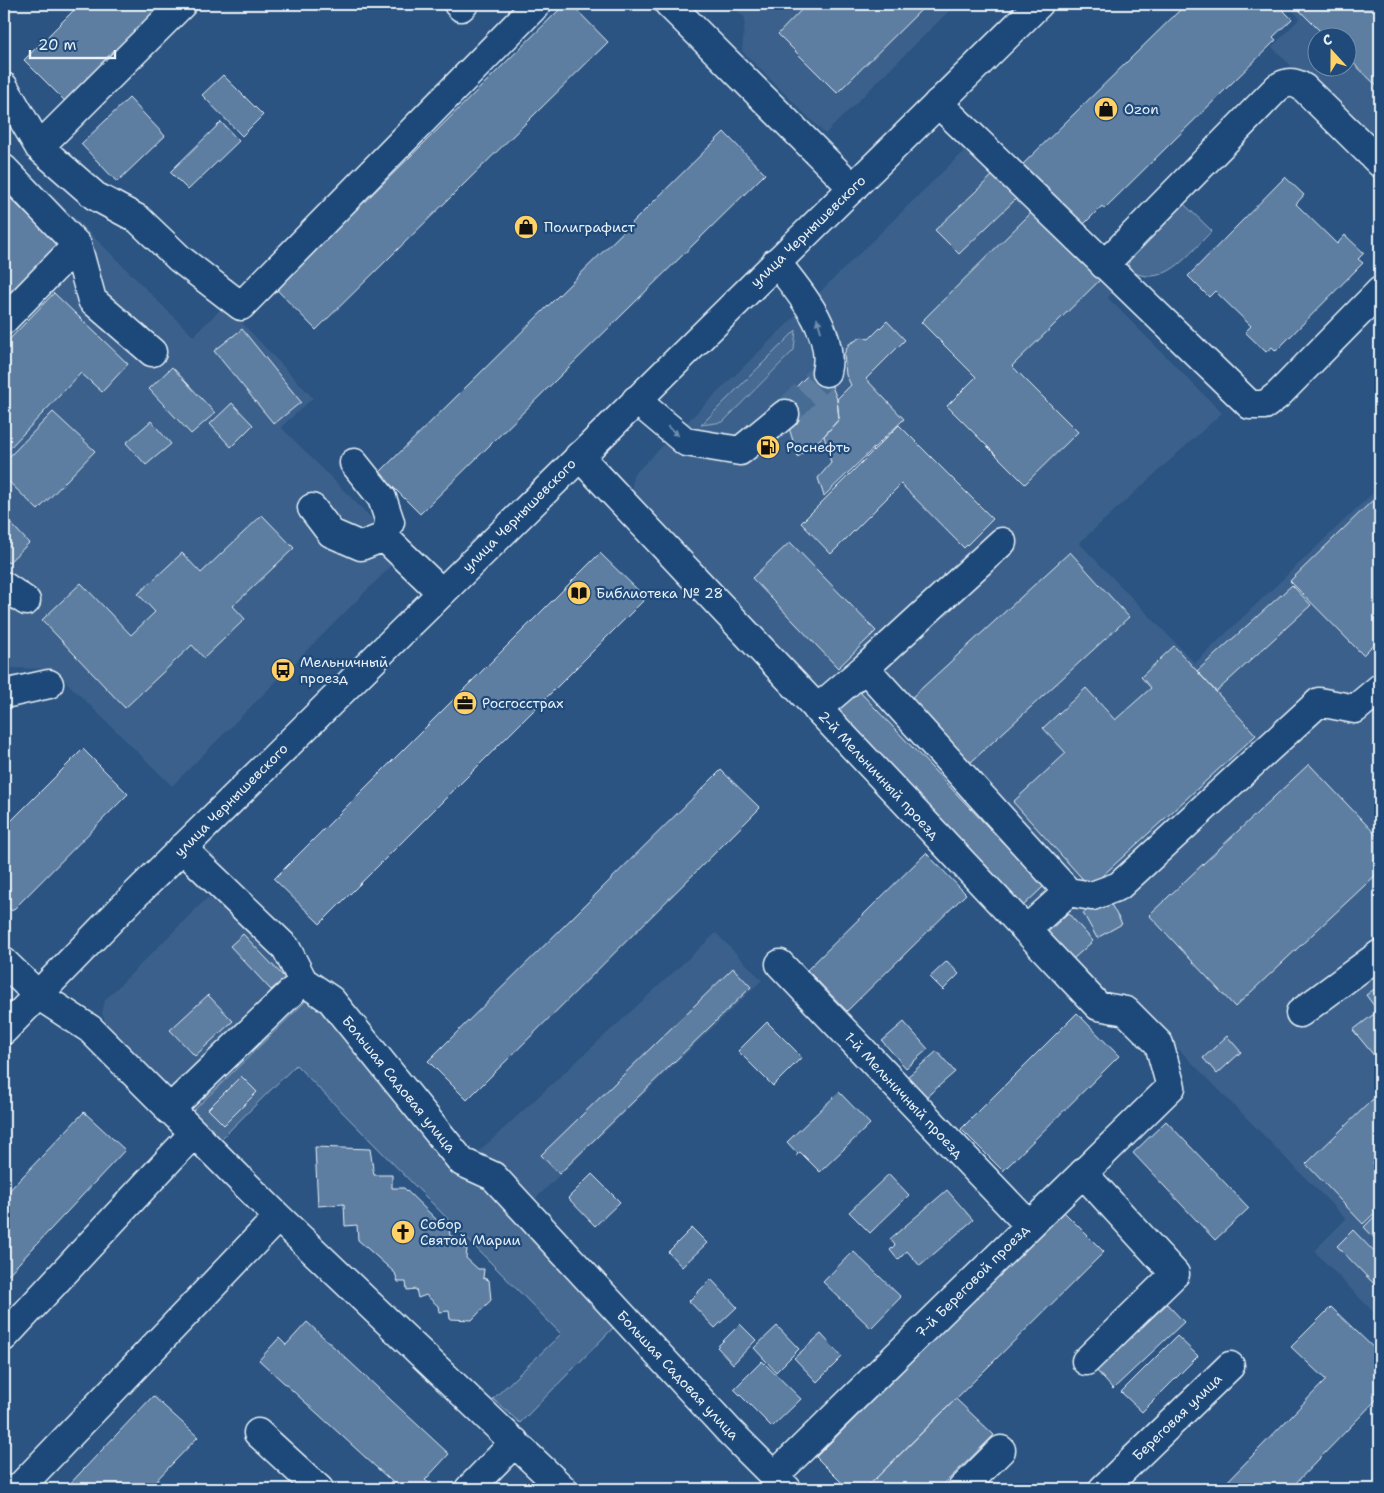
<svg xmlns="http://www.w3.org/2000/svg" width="1384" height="1493" font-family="'Shantell Sans',sans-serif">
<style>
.built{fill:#3a608b;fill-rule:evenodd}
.green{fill:#476b93;stroke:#98aec6}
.building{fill:#5d7da1;stroke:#e8f1f8}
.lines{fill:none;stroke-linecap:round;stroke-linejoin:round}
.minor-tunnel{stroke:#476c94;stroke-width:28;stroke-dasharray:28 14;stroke-linecap:butt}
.minor-casing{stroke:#e8f1f8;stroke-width:31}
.major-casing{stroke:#e8f1f8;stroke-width:31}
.minor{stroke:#1f4a7a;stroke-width:28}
.major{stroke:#1f4a7a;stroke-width:28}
.oneway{fill:#6f8dac}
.labels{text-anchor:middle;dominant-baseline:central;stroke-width:4.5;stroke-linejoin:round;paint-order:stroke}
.poi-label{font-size:14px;fill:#e8f1f8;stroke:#1f4a7a;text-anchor:start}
.street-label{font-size:14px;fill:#e8f1f8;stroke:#1f4a7a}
</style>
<rect width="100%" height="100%" fill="#2b5482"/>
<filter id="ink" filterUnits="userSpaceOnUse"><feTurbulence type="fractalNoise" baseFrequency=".02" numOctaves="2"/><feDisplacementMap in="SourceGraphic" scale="10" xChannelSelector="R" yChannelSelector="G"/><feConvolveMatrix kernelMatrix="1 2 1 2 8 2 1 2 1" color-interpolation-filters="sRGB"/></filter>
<g filter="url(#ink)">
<!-- built -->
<path class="built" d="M730 4H956L825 134 742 51 745 18Z
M1286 4H1380V153L1272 47 1300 18ZM1316 38H1346V68H1316Z
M970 145 1115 289 1108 298 1222 413 1079 543 1195 663 1380 486V1319L1314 1251 1346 1219 1126 996 1098 990 635 500 632 487 633 475Z
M4 147 193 336 225 305 313 398 281 427 405 552 172 786 53 669 4 668Z
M207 898 216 900 227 908 309 998 193 1111 106 1024 102 1013 105 1000Z
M716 933 762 980 532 1202 476 1154Z"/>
<!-- green -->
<path class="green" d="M1184 204 1212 231C1194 248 1174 278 1147 276 1138 275 1132 273 1128 265L1130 259Z
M796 330 794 350 723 422 701 425Z
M309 998 454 1167 480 1183 614 1327 520 1423 493 1399 561 1334 296 1065 221 1139 193 1111Z"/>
<!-- building -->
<path class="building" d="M80 4H165L67 103 24 60Z
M565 4H571L608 42 316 330 276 289Z
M807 4H927L837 93 778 34Z
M1186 4H1277L1292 19 1273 37 1276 40 1233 82 1104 209 1102 206 1079 229 1019 168Z
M1293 4 1380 5V89L1346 56V38H1327Z
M223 75 263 115 242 136 202 95Z
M129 98 165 136 117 182 81 144Z
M221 122 239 141 188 190 170 172Z
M724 132 765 174 420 514 379 473Z
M995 173 1018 197 959 254 935 230Z
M1285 177 1304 195 1296 204 1337 244 1345 235 1364 253 1358 259 1363 263 1276 351 1272 347 1266 352 1245 332 1251 326 1215 291 1209 297 1188 276Z
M4 192 58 245 4 300Z
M1034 210 1102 278 1012 366 1078 432 1025 484 947 406 976 377 921 322Z
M54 293 128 364 102 392 81 373 4 454V385L7 381 4 379V345Z
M887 321 905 340 866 379 904 419 824 496 818 478 831 463 824 436 839 419 837 399 851 385 846 375 844 354 849 344 862 337 869 339Z
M242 329 301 402 274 424 214 351Z
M822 361 837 399 839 419 824 436 798 457 781 402Z
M172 367 215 413 191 434 149 389Z
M232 403 253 425 231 447 210 424Z
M53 412 95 451 38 510 4 477V462Z
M151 421 171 444 146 465 126 443Z
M899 425 993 519 964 548 901 484 831 554 801 523Z
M1380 493V638L1363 655 1290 581Z
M262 515 294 548 233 606 245 619 204 658 192 645 125 708 42 620 81 583 131 635 155 612 138 594 182 553 201 573Z
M4 516 29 543 8 563 4 558Z
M790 542 876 631 838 668 752 578Z
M1070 552 1129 617 970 763 910 699Z
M600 553 646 598 320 924 274 879Z
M1292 585 1311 605 1216 692 1197 671Z
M1174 646 1256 735 1090 887 1013 802 1066 753 1043 728 1086 688 1115 720 1151 688 1141 677Z
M857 689 1044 886 1023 906 836 709Z
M83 749 128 794 12 911 4 903V828Z
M1309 764 1380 839V871L1235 1007 1149 915Z
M721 770 760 808 467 1100 428 1061Z
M926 853 966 894 847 1011 807 970Z
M1108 899 1122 924 1097 938 1083 913Z
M1068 913 1093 941 1073 959 1048 932Z
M243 934 285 978 271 990 230 946Z
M947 961 959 974 943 990 930 977Z
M733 968 751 987 559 1174 541 1155Z
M1380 985V1014L1366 995Z
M208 995 233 1021 195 1056 170 1030Z
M1077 1013 1119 1056 1003 1171 961 1129Z
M1374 1014 1380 1022V1054L1376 1058 1353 1030Z
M767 1022 802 1057 773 1086 738 1051Z
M904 1022 928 1049 906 1068 882 1041Z
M1227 1036 1241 1052 1217 1074 1203 1058Z
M937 1051 955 1072 924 1099 906 1078Z
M241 1076 257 1092 224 1125 208 1109Z
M839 1092 870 1124 820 1172 800 1152 796 1156 798 1154 787 1142Z
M1373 1099 1380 1107V1155L1372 1163 1380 1172V1208L1363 1224 1306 1164Z
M84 1112 125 1150 4 1279V1196Z
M1166 1121 1249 1208 1215 1240 1133 1153Z
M315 1147 370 1149 374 1175H392V1188H404L444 1227H449L450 1236 456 1237 458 1246 467 1249 466 1258 478 1269H484L483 1278 489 1280 491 1300 472 1320 450 1319 449 1311 439 1312 438 1306 426 1295 418 1298 416 1289 407 1290 406 1282H398L395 1273 358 1240 357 1225 345 1226 344 1204 318 1206Z
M592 1174 620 1202 595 1226 568 1198Z
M889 1174 909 1195 870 1233 849 1212Z
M947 1190 973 1220 920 1266 907 1251 898 1260 890 1250 895 1245 890 1239Z
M1063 1211 1104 1252 865 1489H848L816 1457Z
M1380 1211V1244L1364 1227Z
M692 1228 707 1243 682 1267 668 1252Z
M1353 1230 1380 1258V1290L1337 1246Z
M853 1251 901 1297 871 1328 823 1282Z
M711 1279 737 1307 715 1328 689 1301Z
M1167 1304 1184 1322 1113 1389 1096 1370Z
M1331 1307 1380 1354V1396L1290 1489H1220L1326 1380 1291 1347Z
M307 1322 449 1454 425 1480 430 1484 425 1489H400L259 1360 279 1338 286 1345Z
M740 1324 756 1340 733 1364 717 1347Z
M777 1326 799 1349 776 1372 754 1348Z
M821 1334 842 1357 817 1382 794 1358Z
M1177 1336 1198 1356 1142 1412 1121 1392Z
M762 1361 801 1399 772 1427 734 1389Z
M153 1396 198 1437 148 1489H65Z
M956 1399 994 1435 939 1489H865Z"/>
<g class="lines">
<!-- minor-tunnel -->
<path class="minor-tunnel" d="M785 414 826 372"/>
<!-- minor casing -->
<g class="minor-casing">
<path id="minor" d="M458 4 461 7 464 4
M669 4 853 188
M4 87 39 147 95 196 138 219 180 259 241 306 537 4
M938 103 1250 405H1265L1278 395 1380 291
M39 147 182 4
M4 169 77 245 92 300 152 352
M776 262C799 291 836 333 826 372
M1104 265 1277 88C1287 81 1294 81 1304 88L1380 163
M4 320 77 245
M636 400 686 442 740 451 785 414
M579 456 1098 1006 1126 1011 1159 1044 1171 1087 774 1476
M354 463 382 498 390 522 384 537
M312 508 331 533 361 546 384 537 441 592
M4 586 26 601
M865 668 1068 892 1092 896 1119 886 1319 702 1355 709 1380 688
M4 694 49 684
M817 709 865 668 1002 542
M182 848 286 948 303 981 331 1000 462 1162 493 1176 730 1432 787 1489
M1026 930 1068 892
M4 962 38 995 90 1029 278 1217 563 1489
M780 964 1029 1225
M1300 1013 1380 954
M169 1110 303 981
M1083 1173 1175 1274 1086 1361
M4 1337 193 1134
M258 1433 319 1489
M18 1489 278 1217
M469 1489 515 1442
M962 1489 1001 1450
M1103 1489 1230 1366"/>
</g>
<!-- major casing -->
<g class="major-casing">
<path id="major" d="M4 1030 127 903 1039 4"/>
</g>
<!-- minor -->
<use href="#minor" class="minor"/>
<!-- major -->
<use href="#major" class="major"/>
</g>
<!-- one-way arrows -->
<defs><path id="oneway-solid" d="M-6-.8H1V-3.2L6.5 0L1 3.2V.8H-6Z" transform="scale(1.25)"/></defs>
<g class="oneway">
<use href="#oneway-solid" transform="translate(819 325) rotate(-107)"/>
<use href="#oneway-solid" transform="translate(673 431) rotate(40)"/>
</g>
</g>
<!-- icons -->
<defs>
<g id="shop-disc" transform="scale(1.25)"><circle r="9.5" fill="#ffd166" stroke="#1f4a7a"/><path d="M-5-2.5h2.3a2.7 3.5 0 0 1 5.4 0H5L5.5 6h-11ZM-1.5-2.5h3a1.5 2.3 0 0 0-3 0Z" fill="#111"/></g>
<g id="fuel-disc" transform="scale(1.25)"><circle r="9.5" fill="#ffd166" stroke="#1f4a7a"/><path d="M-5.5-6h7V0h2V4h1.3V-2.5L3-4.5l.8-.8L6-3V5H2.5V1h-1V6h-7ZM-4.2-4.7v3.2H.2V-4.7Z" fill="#111"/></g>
<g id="library-disc" transform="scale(1.25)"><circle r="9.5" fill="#ffd166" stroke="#1f4a7a"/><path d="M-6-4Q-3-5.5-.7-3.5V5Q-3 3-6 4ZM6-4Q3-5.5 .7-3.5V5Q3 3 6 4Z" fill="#111"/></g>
<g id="bus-disc" transform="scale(1.25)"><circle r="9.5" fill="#ffd166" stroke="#1f4a7a"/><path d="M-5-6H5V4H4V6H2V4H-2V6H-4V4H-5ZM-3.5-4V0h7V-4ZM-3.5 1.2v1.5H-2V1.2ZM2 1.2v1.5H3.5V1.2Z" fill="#111"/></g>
<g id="office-disc" transform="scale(1.25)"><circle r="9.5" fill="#ffd166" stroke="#1f4a7a"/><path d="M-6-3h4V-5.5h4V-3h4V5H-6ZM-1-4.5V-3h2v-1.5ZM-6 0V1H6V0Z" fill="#111"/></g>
<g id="church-disc" transform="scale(1.25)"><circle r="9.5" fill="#ffd166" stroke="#1f4a7a"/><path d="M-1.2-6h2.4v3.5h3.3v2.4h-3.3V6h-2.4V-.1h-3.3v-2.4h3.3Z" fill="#111"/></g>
</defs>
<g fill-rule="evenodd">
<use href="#shop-disc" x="1106" y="109"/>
<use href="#shop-disc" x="526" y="227"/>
<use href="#fuel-disc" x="768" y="447"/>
<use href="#library-disc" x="579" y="593"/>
<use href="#bus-disc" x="283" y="670"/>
<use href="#office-disc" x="465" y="703"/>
<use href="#church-disc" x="403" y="1232"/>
</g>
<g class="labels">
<!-- poi labels -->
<g class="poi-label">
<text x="1124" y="109">Ozon</text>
<text x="544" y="227">Полиграфист</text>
<text x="786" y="447">Роснефть</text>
<text x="596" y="593">Библиотека № 28</text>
<text x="300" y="662">Мельничный<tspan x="300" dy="16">проезд</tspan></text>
<text x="482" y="703">Росгосстрах</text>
<text x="420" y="1224">Собор<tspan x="420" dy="16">Святой Марии</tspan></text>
</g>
<!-- street labels -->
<g class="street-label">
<text transform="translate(808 231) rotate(-44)">улица Чернышевского</text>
<text transform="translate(519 515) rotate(-45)">улица Чернышевского</text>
<text transform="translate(879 775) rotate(47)">2-й Мельничный проезд</text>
<text transform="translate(231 800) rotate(-45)">улица Чернышевского</text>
<text transform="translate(399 1084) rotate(51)">Большая Садовая улица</text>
<text transform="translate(904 1095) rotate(47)">1-й Мельничный проезд</text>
<text transform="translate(972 1281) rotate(-45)">7-й Береговой проезд</text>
<text transform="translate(678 1375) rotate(47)">Большая Садовая улица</text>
<text transform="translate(1177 1417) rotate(-44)">Береговая улица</text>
</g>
</g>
<!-- margin -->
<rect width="1384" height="1493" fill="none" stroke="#1f4a7a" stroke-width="20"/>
<rect x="10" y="10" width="1364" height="1473" fill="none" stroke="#e8f1f8" stroke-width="2" filter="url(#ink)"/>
<!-- north arrow -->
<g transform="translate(1332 52) rotate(339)"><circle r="24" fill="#1f4a7a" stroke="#6f8dac"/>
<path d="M0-4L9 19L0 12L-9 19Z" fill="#ffd166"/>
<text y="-8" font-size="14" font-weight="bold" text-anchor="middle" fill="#e8f1f8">С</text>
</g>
<!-- scale -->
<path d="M30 50v8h85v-8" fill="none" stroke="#e8f1f8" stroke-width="2.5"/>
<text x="38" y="50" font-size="15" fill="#e8f1f8" stroke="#1f4a7a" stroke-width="4" paint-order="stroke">20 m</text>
</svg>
